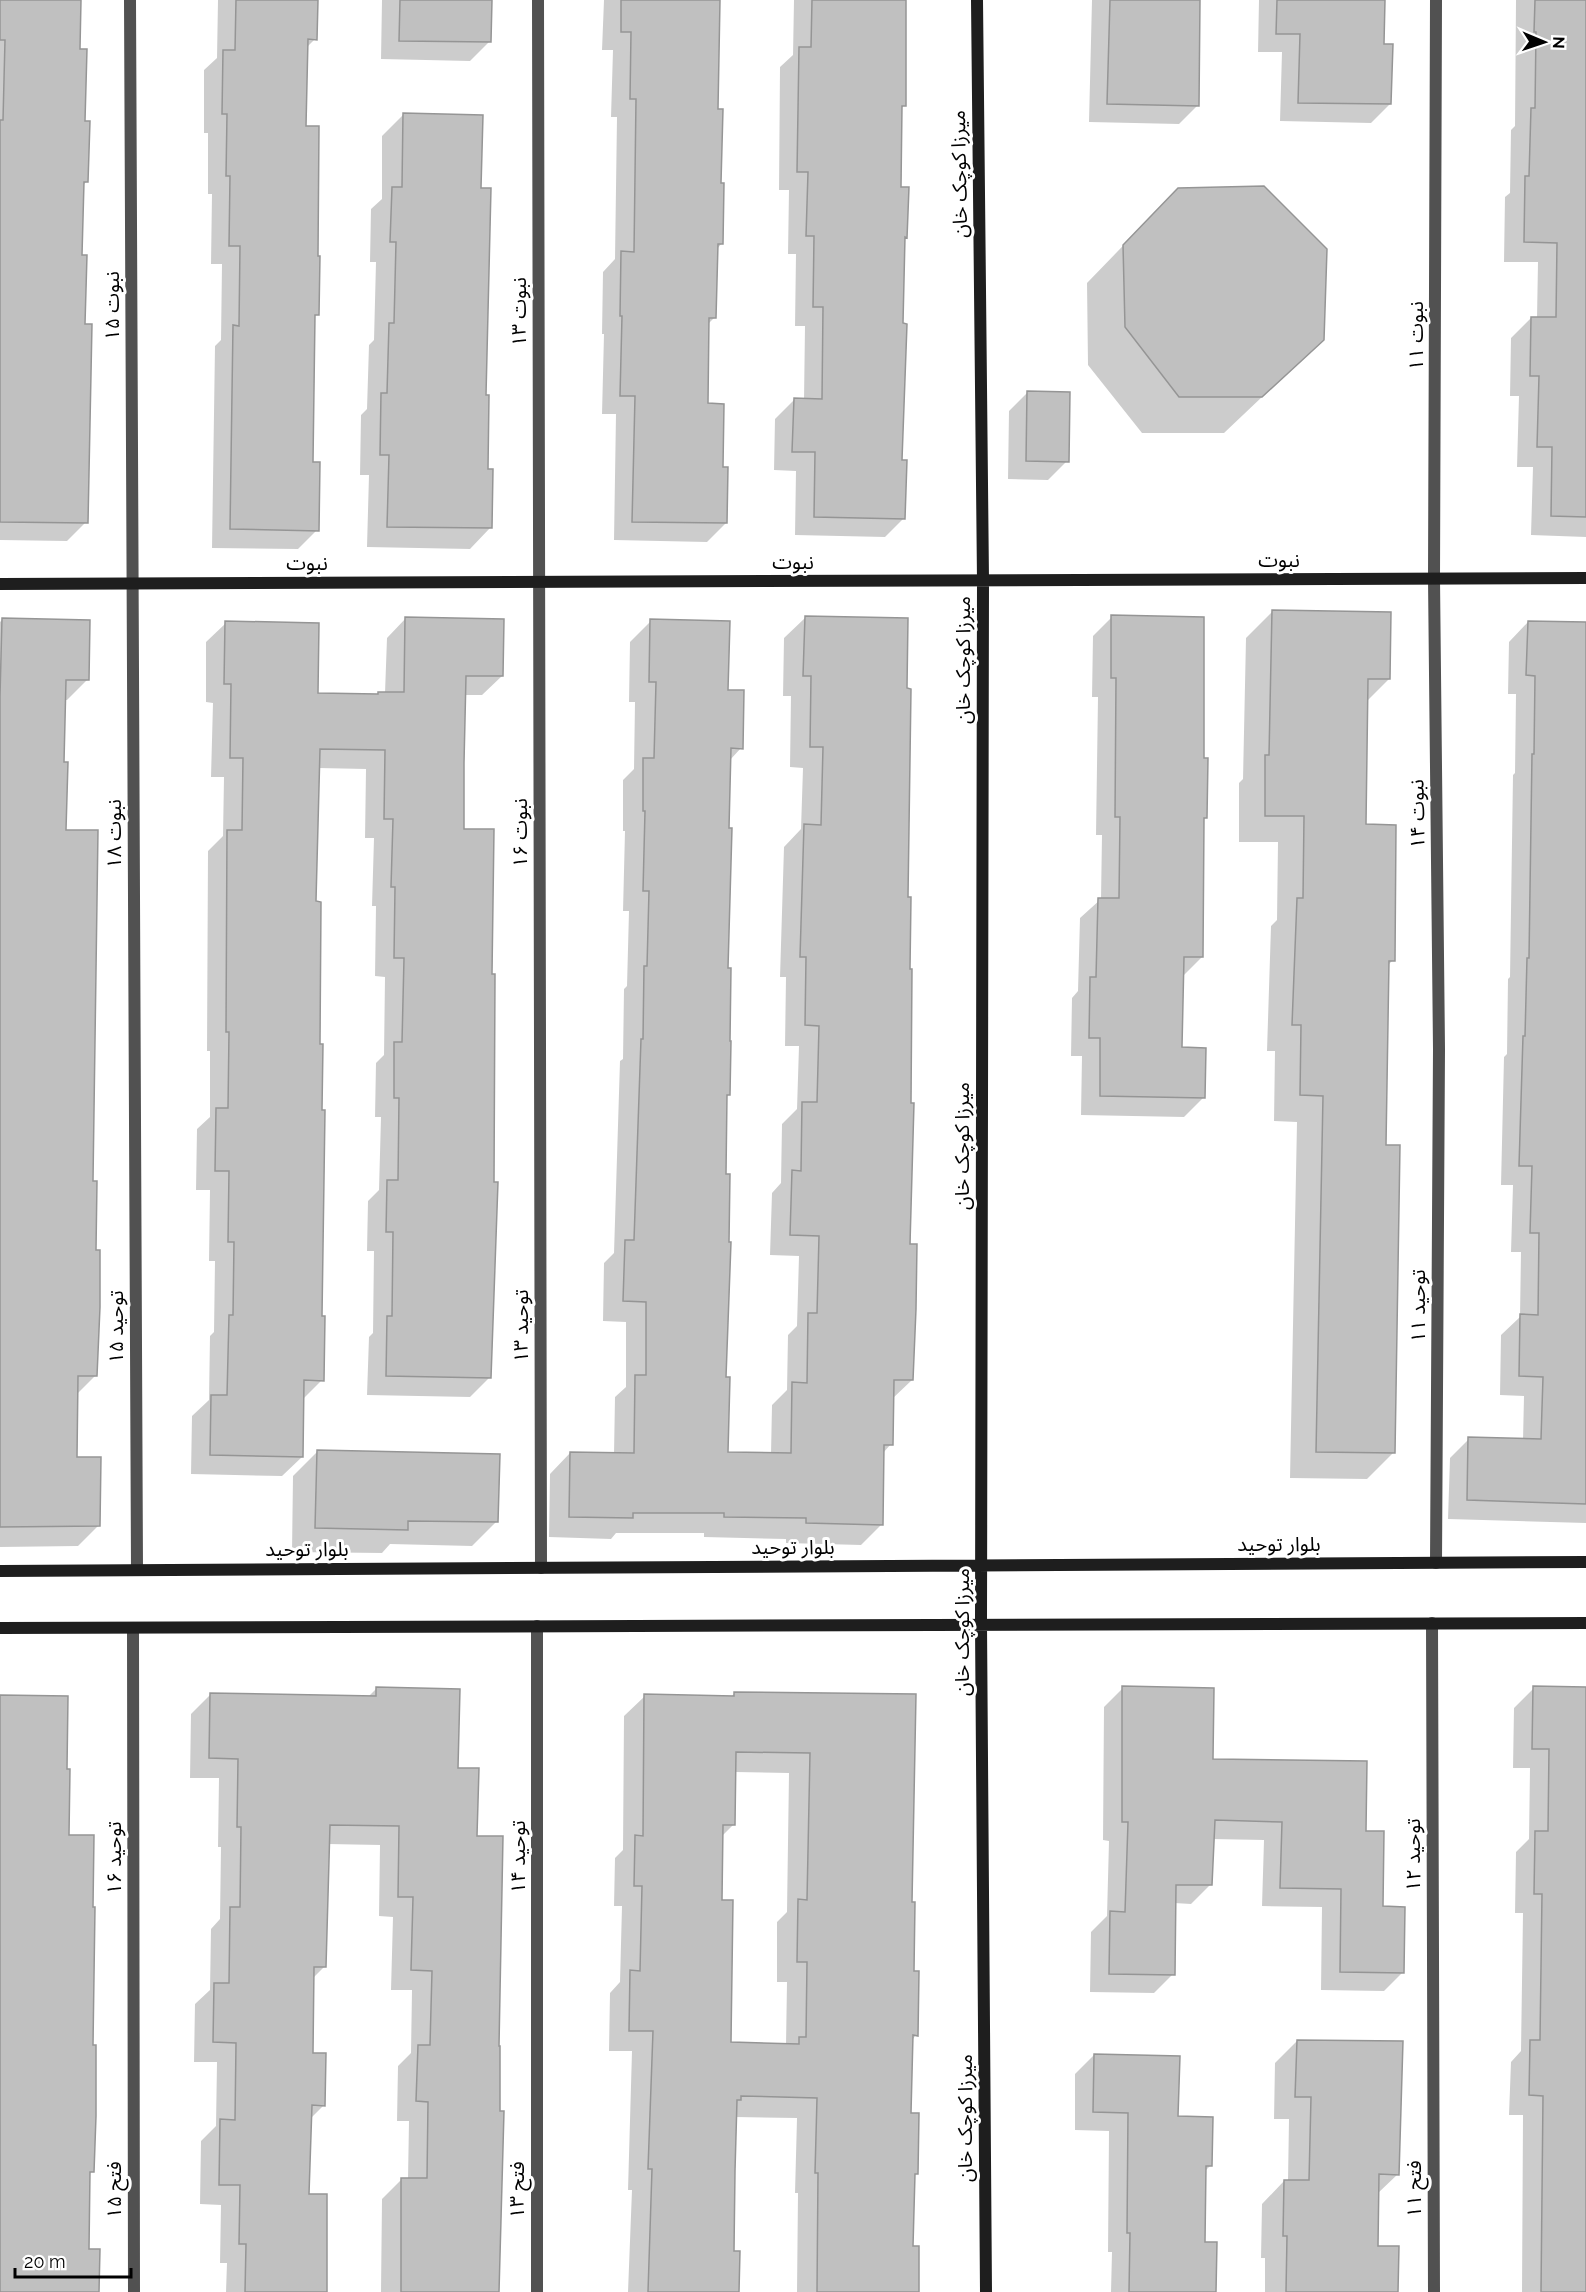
<svg xmlns="http://www.w3.org/2000/svg" width="1586" height="2292" font-family="Raleway,'Noto Sans Arabic',sans-serif">
<style>
.shadow{fill:#0003;fill-rule:evenodd}
.building{fill:#c0c0c0;stroke:#959595;stroke-width:1.5;fill-rule:evenodd}
.lines{fill:none;stroke-linecap:round;stroke-linejoin:round}
.street{stroke:#515151;stroke-width:12}
.secondary{stroke:#1e1e1e;stroke-width:12}
.labels{text-anchor:middle;dominant-baseline:central;stroke-width:6;stroke-linejoin:round;paint-order:stroke}
.street-label{font-size:20px;fill:#000;stroke:#fff}
</style>
<rect width="100%" height="100%" fill="#fff"/>
<!-- shadow -->
<path class="shadow" d="M0 0H79V51L87 181 82 186 80 257 84 325 86 522 67 541 0 540Z
M218 0H316L315 39 306 48 305 127 317 314 313 318 312 463 317 530 298 549 212 548 215 346 221 340 222 264H211L212 194H208V133H204V70L217 58Z
M382 0H490L489 42 470 61 381 59Z
M604 0H719L717 111 722 243 717 249 715 317 707 325 706 405 721 468 726 523 707 542 614 540 616 414H602L604 334H602L603 272 615 259 617 117H611L613 50H602Z
M794 0H905L904 105 901 109 900 189 906 237 903 240 900 462 904 518 885 537 795 535 796 471 774 470 775 419 794 400H804L805 326H795L796 254H788L789 190H779L780 67 793 55Z
M1092 0H1199L1198 105 1179 124 1089 122Z
M1259 0H1383L1382 45 1390 104 1371 123 1280 121 1282 52H1258Z
M1516 0H1586V537L1531 535 1533 467H1517L1519 396H1510L1511 338 1531 318H1537L1538 262H1504L1505 197 1510 193 1511 130 1515 126Z
M403 115 480 190 486 470 490 528 470 549 367 547 369 475H360L361 415 367 409 369 345 374 340 376 262H370L371 209 382 199V136Z
M1178 189 1323 339 1224 433H1142L1088 365 1087 283Z
M1028 392 1067 461 1048 480 1008 479 1009 411Z
M1272 612 1389 679 1366 702 1365 826 1393 960 1387 966 1384 1146 1393 1453 1367 1479 1290 1478 1297 1122 1274 1121 1275 1051H1267L1271 926 1277 920 1278 842H1239V783L1243 779 1246 638Z
M1112 617 1202 759 1205 818 1203 821 1202 957 1183 976 1180 1049 1203 1098 1184 1117 1081 1115 1082 1056H1071L1072 998 1078 991 1080 918 1101 899 1102 835H1096L1098 697H1092L1093 636Z
M406 618 502 676 482 695H464L462 830 490 1377 470 1397 367 1395 369 1337 373 1333 374 1251H367L368 1201 379 1190 381 1117H375L376 1063 384 1055 385 977 375 976 376 906H372L374 838H365L366 769 318 768 315 903 322 1380 302 1400V1457L282 1476 191 1474 192 1416 209 1400 210 1336 214 1332 215 1261H209L210 1190H196L197 1129 210 1117V1051H207L208 851 223 836 224 777H211L213 703 206 702V642L226 623 317 694 376 696 378 693H385L387 638Z
M805 618 907 899 912 1380 892 1399 891 1444 883 1453 882 1524 861 1545 786 1543V1539L704 1537V1533H616L611 1539 549 1537 550 1474 570 1453 614 1454 615 1397 626 1387V1322L603 1321 604 1263 614 1253 620 1061 623 1059 624 989 627 986 629 911H623L625 831H623V780L634 769 635 702H629L630 642 651 621 727 691 741 748 730 760 727 970 729 1094 725 1098 724 1378 727 1454H771L772 1405 787 1390 788 1335 797 1326 799 1256 770 1255 772 1193 781 1183 782 1124 797 1109 799 1046H785L786 977H780L784 847 801 829 803 768 790 767 791 696H783L784 638Z
M2 620 87 680 67 700H64L63 764 65 831 92 1182 96 1375 76 1395 75 1458 98 1526 78 1546 0 1547V622Z
M1528 622 1586 624V1523L1448 1519 1450 1458 1469 1439 1523 1440 1524 1396 1500 1395 1501 1335 1520 1317 1521 1252H1511L1513 1185H1501L1504 1057 1507 1054 1508 979 1510 977 1513 775 1515 773 1516 694H1508L1509 642Z
M317 1452 497 1521 472 1546 390 1544 382 1553 292 1552 293 1476Z
M1123 1688 1211 1761 1364 1832 1382 1908 1403 1972 1384 1991 1321 1990 1322 1907 1262 1906 1264 1840 1212 1839 1210 1885 1191 1904 1174 1903 1173 1974 1154 1993 1090 1992 1091 1932 1107 1916 1109 1841 1103 1840 1104 1707Z
M1534 1688 1586 1689V2292H1522L1523 2115H1509L1511 2062 1521 2051 1523 1913H1515L1516 1852 1529 1839 1530 1768H1513L1514 1708Z
M376 1689 457 1769 476 1837 497 2047V2292H381L382 2199 402 2179H408L409 2121H397L398 2066 411 2053 412 1990H391L393 1917 379 1916 380 1845 328 1844 324 1967 313 1978 312 2054 324 2105 310 2119 308 2196 325 2292H226L227 2263H220L221 2205 200 2204 201 2141 216 2126 217 2062H194L195 2004 210 1990 211 1929 220 1919 221 1847H218L219 1778H190L191 1714 211 1694 368 1697Z
M735 1693 915 1696 910 1903 916 2035 912 2040 910 2115 917 2173 913 2177 911 2248 917 2292H797L798 2193H795L797 2118 735 2117 733 2252 737 2292H628L632 2190H628L632 2051H609L610 1993 620 1982 622 1906H614L615 1858 623 1850 624 1716 645 1696 731 1697ZM735 1772 789 1773 787 1912 777 1922V1982H787L786 2045 730 2044 721 1902V1837L734 1824Z
M1297 2041 1398 2174 1377 2194V2247L1397 2292H1265V2258H1261L1262 2204 1284 2181H1288L1289 2119H1274L1275 2063Z
M1094 2055 1177 2118 1211 2165 1205 2171 1203 2244 1215 2292H1111L1112 2252H1108L1109 2131 1075 2130V2074Z"/>
<!-- building -->
<path class="building" d="M0 0H81L80 49H87L85 121H90L88 182H84L82 255H87L85 324H92L88 523 0 522V120H3L5 40H0Z
M236 0H318L317 40 308 39 306 126H319L318 256H320L319 315H315L313 462H320L319 531 230 529 233 325 239 326 240 246H229L230 176H226L227 114H222L223 50H235Z
M400 0H492L491 42 399 41Z
M621 0H720L718 109H723L721 183H724L723 244H718L716 318H709L708 403 724 404 723 467H728L727 523 632 522 635 396H620L622 316H620L621 251 634 252 636 99H630L631 32H621Z
M812 0H906V106H902L901 187H909L907 238 905 237 903 323 907 324 902 460H907L905 519 814 517 815 452H792L794 398 822 399 823 307H813L814 236H806L808 172H797L799 47H811Z
M1110 0H1200L1199 106 1107 104Z
M1277 0H1385L1384 44H1393L1391 104 1298 103 1300 34H1276Z
M1535 0H1586V517L1551 516 1552 447H1537L1539 376H1530L1531 317H1556L1557 243 1524 242 1525 176H1529L1531 108H1535L1536 32H1534Z
M403 113 483 115 481 188H491L486 395H489L488 469H493L492 528 387 527 389 455H380L381 393H387L389 323H394L396 242H390L392 187H402Z
M1264 186 1327 249 1324 340 1262 397H1179L1125 327 1123 245 1178 188Z
M1027 391 1070 392 1069 462 1026 461Z
M1272 610 1391 612 1390 679H1368L1366 824 1396 825 1395 961H1389L1386 1145H1400L1395 1453 1316 1452 1323 1096 1300 1095 1301 1025H1292L1297 898H1303L1304 816H1265V755H1269Z
M1111 615 1204 617V758H1208L1207 818H1204L1203 957H1184L1182 1047 1206 1048 1205 1098 1100 1096V1038H1089L1090 977H1096L1098 898H1119L1120 817H1115L1116 678H1111Z
M805 616 908 618 907 688 911 689 908 897H911L910 969H912L911 1103H914L910 1244H917L916 1309 913 1380H894L893 1445H884L883 1525 806 1523V1518L724 1517V1513H633V1518L569 1517 570 1452 634 1453 635 1375H646V1302L623 1301 625 1240H634L641 1039H643L644 966H647L649 891H643L645 811H643V758H654L656 682H649L650 619 730 621 728 690H744L743 749 731 748 729 828H732L728 968H731L730 1041H731L730 1095H727L726 1174H730L729 1242H731L726 1377H730L728 1452 791 1453 792 1382 807 1383 808 1313H817L819 1236 790 1235 792 1170 801 1171 802 1102H817L819 1026 805 1025 806 957H800L804 824 821 825 823 747H810L811 676H803Z
M405 617 504 619 503 676H466L464 763V829H494L492 974H495L494 1182H498L491 1378 386 1376 387 1316H392L393 1232H386L387 1180H398L399 1098H394V1042H402L404 958H394L395 887H391L393 819H384L385 750 320 749 316 901 321 902 320 1044H323L322 1110H325L322 1316H325L324 1381 304 1380 303 1457 210 1455 211 1395H227L229 1315H233L234 1242H228L229 1171H215L216 1108H228L229 1032H226L227 830H242L243 758H230L231 684H224L225 621 319 623 318 693 378 694V692H404Z
M2 618 90 620 89 680H66L64 762H68L66 830H98L93 1181H97L96 1250H100V1307L97 1376H78L77 1457H101L100 1526 0 1527V696Z
M1528 621 1586 622V1504L1467 1500 1468 1437 1541 1439 1543 1377 1519 1376 1520 1314 1538 1315 1539 1233H1530L1532 1166H1519L1523 1036H1525L1527 958H1529L1532 754H1534L1535 676 1526 675Z
M317 1450 500 1454 498 1522 408 1521V1530L315 1528Z
M1122 1686 1214 1688 1213 1759 1367 1761 1366 1831H1384L1383 1906 1405 1907 1404 1973 1340 1972 1341 1889 1280 1888 1282 1822 1215 1820 1212 1885H1176L1175 1975 1109 1974 1110 1911 1125 1912 1128 1822H1122Z
M1533 1686 1586 1687V2292H1541L1543 2096 1529 2095 1530 2040H1540L1542 1894H1534L1535 1831H1548L1549 1749H1532Z
M376 1687 460 1689 458 1768H479L477 1836H503L499 2046H500V2111H504L499 2292H401V2178H427L428 2102 416 2101 418 2045H430L432 1971 411 1970 413 1897H398L399 1826 330 1825 326 1967H314L313 2053H326L325 2106 312 2105 309 2194H327V2292H245L246 2244H239L240 2185H219L220 2119 235 2120 236 2043 213 2042 214 1983H229L230 1907H240L241 1827H237L238 1759 209 1758 210 1693 376 1696Z
M734 1692 916 1694 912 1902H915L914 1971H919L918 2036 913 2035 911 2113H919L918 2174H915L913 2246H919V2292H817L818 2173H815L817 2098 741 2096V2100H737L735 2171 734 2251H740L739 2292H648L652 2169H648L653 2031H629L630 1970 640 1971 642 1886H634L635 1835 643 1836 644 1694 734 1696ZM736 1752 810 1753 807 1900 798 1899 797 1962H807L806 2037H799V2044L731 2042 733 1900H722L723 1825H735Z
M0 1695 68 1696 67 1769H70L69 1835H94L93 1907H95L93 2045H96V2116L94 2172H90L89 2249H100L99 2292H0Z
M1297 2040 1403 2041 1399 2175 1379 2174 1378 2246H1399L1398 2292H1286L1287 2236H1283L1284 2180H1309L1311 2097H1295Z
M1094 2054 1180 2056 1178 2116 1213 2117 1212 2166H1206L1205 2242H1217L1216 2292H1129L1130 2233H1127L1128 2113 1093 2112Z"/>
<g class="lines">
<!-- street -->
<path class="street" d="M130 0 137 1570
M538 0 541 1568
M1436 1563 1439 1049 1434 579 1436 0
M1432 1623 1434 2292
M133 1628 134 2292
M537 2292V1626"/>
<!-- secondary -->
<path class="secondary" d="M977 0 983 580 981 1625 986 2292
M0 584 1586 578
M0 1571 1586 1562
M0 1628 1586 1623"/>
</g>
<g class="labels">
<!-- street labels -->
<g class="street-label">
<text transform="translate(959 174) rotate(-91)">میرزا کوچک خان</text>
<text transform="translate(112 306) rotate(-90)">نبوت ۱۵</text>
<text transform="translate(519 312) rotate(-90)">نبوت ۱۳</text>
<text transform="translate(1416 336) rotate(-90)">نبوت ۱۱</text>
<text x="1279" y="560">نبوت</text>
<text x="793" y="562">نبوت</text>
<text x="307" y="563">نبوت</text>
<text transform="translate(963 660) rotate(-90)">میرزا کوچک خان</text>
<text transform="translate(1417 814) rotate(-91)">نبوت ۱۴</text>
<text transform="translate(520 833) rotate(-90)">نبوت ۱۶</text>
<text transform="translate(114 834) rotate(-90)">نبوت ۱۸</text>
<text transform="translate(962 1146) rotate(-90)">میرزا کوچک خان</text>
<text transform="translate(1418 1306) rotate(-90)">توحید ۱۱</text>
<text transform="translate(521 1326) rotate(-90)">توحید ۱۳</text>
<text transform="translate(116 1327) rotate(-90)">توحید ۱۵</text>
<text x="1279" y="1544">بلوار توحید</text>
<text x="793" y="1547">بلوار توحید</text>
<text x="307" y="1549">بلوار توحید</text>
<text transform="translate(962 1632) rotate(-90)">میرزا کوچک خان</text>
<text transform="translate(1413 1855) rotate(-90)">توحید ۱۲</text>
<text transform="translate(518 1857) rotate(-90)">توحید ۱۴</text>
<text transform="translate(114 1858) rotate(-90)">توحید ۱۶</text>
<text transform="translate(965 2118) rotate(-90)">میرزا کوچک خان</text>
<text transform="translate(1414 2189) rotate(-90)">فتح ۱۱</text>
<text transform="translate(114 2190) rotate(-90)">فتح ۱۵</text>
<text transform="translate(517 2190) rotate(-90)">فتح ۱۳</text>
</g>
</g>
<!-- north arrow -->
<g transform="translate(1544 42) rotate(92)" stroke="#ffffff" stroke-width="4.5" paint-order="stroke">
<path d="M0-4.5L10 22L0 15L-10 22Z" fill="#000000"/>
<text y="-9" font-size="16" font-weight="bold" text-anchor="middle" fill="#000000">N</text>
</g>
<!-- scale -->
<path d="M15 2268v9h116v-9" fill="none" stroke="#000000" stroke-width="3"/>
<text x="24" y="2268" font-size="18" fill="#000000" stroke="#ffffff" stroke-width="4.5" paint-order="stroke">20 m</text>
</svg>
